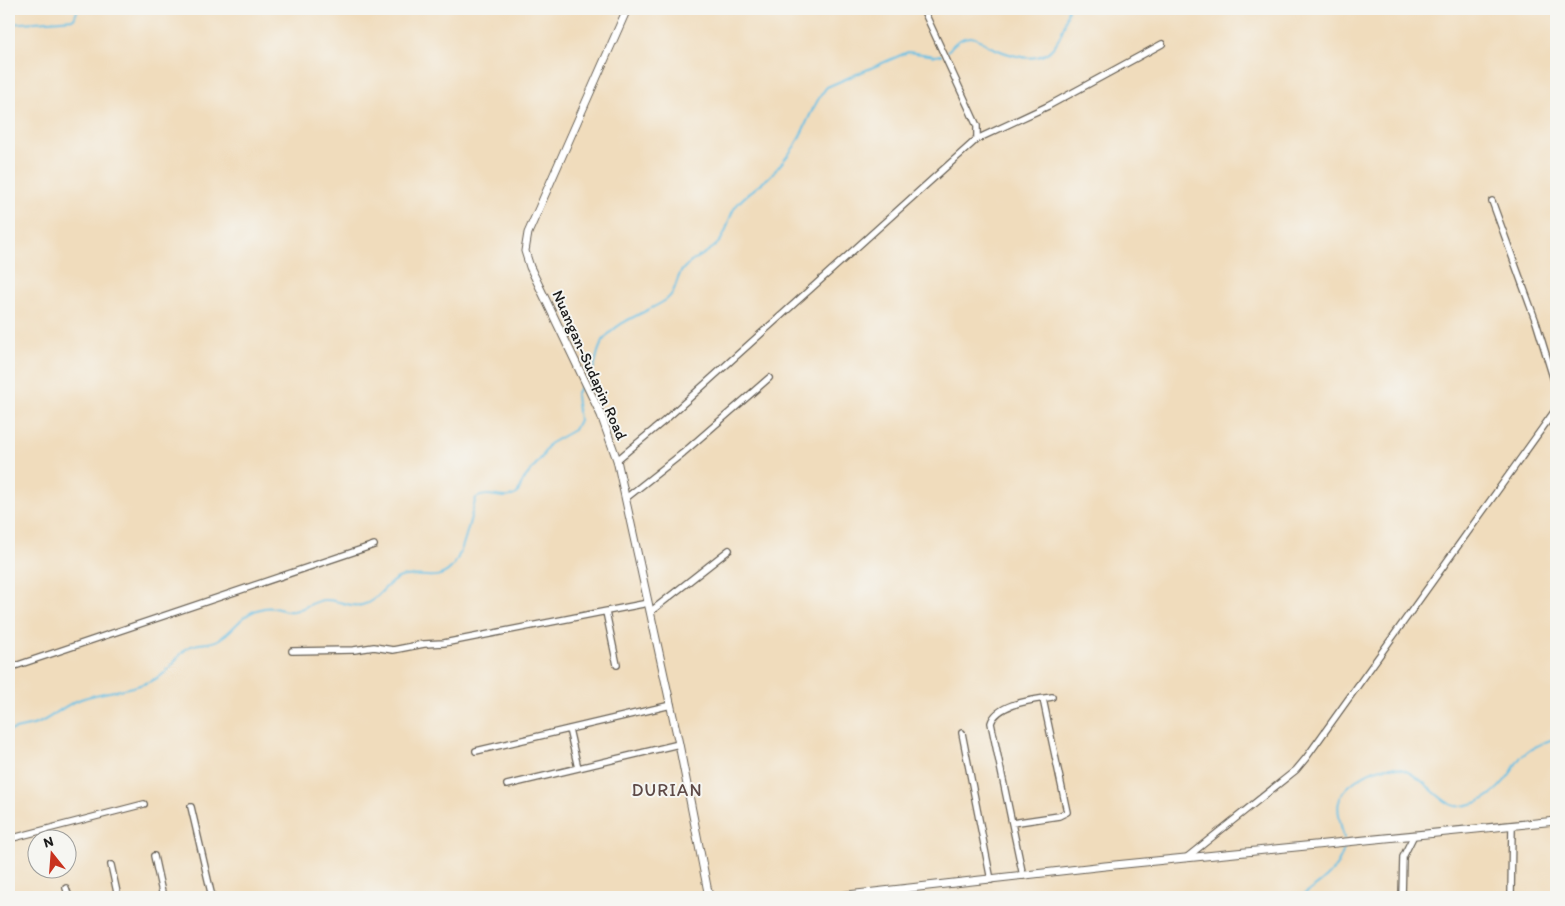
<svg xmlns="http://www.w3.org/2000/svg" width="1565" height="906" font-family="Itim,sans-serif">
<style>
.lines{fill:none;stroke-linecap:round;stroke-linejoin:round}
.stream{stroke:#66bfe4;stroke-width:2}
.minor-casing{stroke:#665f54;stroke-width:8}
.tertiary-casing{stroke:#665f54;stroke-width:9}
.minor{stroke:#fff;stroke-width:5.5}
.tertiary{stroke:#fff;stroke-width:7}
.labels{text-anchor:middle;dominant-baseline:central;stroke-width:4;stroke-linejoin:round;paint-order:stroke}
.street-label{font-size:16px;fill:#1c1c1c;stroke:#f6f6f2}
.neighbourhood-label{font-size:18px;letter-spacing:1px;fill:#5e4a47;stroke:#f6f6f2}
</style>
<rect width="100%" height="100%" fill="#f6f6f2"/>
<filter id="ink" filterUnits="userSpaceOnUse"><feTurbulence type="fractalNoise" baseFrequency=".02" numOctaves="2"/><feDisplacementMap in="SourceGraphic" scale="10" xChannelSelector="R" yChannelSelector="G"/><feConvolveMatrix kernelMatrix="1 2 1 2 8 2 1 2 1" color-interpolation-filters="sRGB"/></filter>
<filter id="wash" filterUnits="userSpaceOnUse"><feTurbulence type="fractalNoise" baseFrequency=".0096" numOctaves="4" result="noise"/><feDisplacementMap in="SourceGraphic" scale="20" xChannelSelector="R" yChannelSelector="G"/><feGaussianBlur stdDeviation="1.12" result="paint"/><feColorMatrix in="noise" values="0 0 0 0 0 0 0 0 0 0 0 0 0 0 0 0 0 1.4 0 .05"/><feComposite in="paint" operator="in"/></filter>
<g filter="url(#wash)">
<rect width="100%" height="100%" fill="#f0dcbc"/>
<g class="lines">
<!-- stream -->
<path class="stream" d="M9 24 74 19 78 9
M948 51C954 43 961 37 970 37 978 37 985 44 991 47 1037 68 1059 60 1068 9
M588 379C598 367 594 351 605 338 621 319 646 313 666 300 677 293 675 277 684 268 695 256 711 253 720 241 728 231 728 216 736 206 746 193 759 187 770 176 779 167 787 157 794 147 806 128 812 104 827 87L908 52 936 56 941 55
M1556 621V632
M9 731C19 727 31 727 41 722 55 715 66 704 81 699 106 690 133 691 157 678 172 671 176 655 189 647 198 642 209 645 218 640 237 629 240 613 264 608 277 605 283 613 293 611 304 610 313 600 325 600 338 599 349 608 362 605 378 602 385 582 401 577 418 571 436 584 451 568 463 557 471 514 476 498 490 490 503 502 517 494L524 479 542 457 549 444 574 430 579 420 576 395 581 385
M1344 838C1338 813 1331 798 1355 781 1389 757 1406 766 1434 792 1440 797 1448 805 1456 806 1461 807 1471 804 1475 803 1491 798 1503 784 1512 771 1515 766 1518 759 1523 755 1533 747 1544 742 1556 738
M1299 897C1318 886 1339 871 1344 848"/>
</g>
</g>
<g filter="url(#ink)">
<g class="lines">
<!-- minor casing -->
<g class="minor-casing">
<path id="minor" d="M923 9 977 126V139
M1492 201 1536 322 1556 387
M617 460 664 421 977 139 1048 106 1162 44
M626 498 683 453 769 378
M606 612 617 665
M650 612 729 550
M292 651 354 650 374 647 393 650 424 644 444 643 648 603
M9 668 374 545
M569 729 578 768
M962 733 991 880
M476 751 671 705
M507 785 679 744
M191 807 212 897
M1012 823 1059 816 1067 812 1043 699
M9 839 144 804
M154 856 163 897
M1186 858 1296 770 1306 758 1556 409
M111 865 118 897
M1023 876 991 723C997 703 1034 700 1052 697
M66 888 69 897
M1402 897 1403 857 1414 835
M1511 897 1512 825"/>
</g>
<!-- tertiary casing -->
<g class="tertiary-casing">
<path id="tertiary" d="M627 9 528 233 525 251 530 267 601 415 617 460 679 744 709 897
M830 897 1105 866 1556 821"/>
</g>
<!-- minor -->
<use href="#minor" class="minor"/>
<!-- tertiary -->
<use href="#tertiary" class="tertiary"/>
</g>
</g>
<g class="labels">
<!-- street labels -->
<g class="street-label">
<text transform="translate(590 365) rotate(66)">Nuangan-Sudapin Road</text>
</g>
<!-- neighbourhood labels -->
<g class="neighbourhood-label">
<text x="667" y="790">DURIAN</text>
</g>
</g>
<!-- margin -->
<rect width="1565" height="906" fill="none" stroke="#f6f6f2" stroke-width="30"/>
<!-- north arrow -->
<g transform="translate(52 854) rotate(343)"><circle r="24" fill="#f6f6f2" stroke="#9f9f9c"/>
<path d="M0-4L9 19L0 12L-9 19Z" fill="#c8321e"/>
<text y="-8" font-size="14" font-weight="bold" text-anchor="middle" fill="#1c1c1c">N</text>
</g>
</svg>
